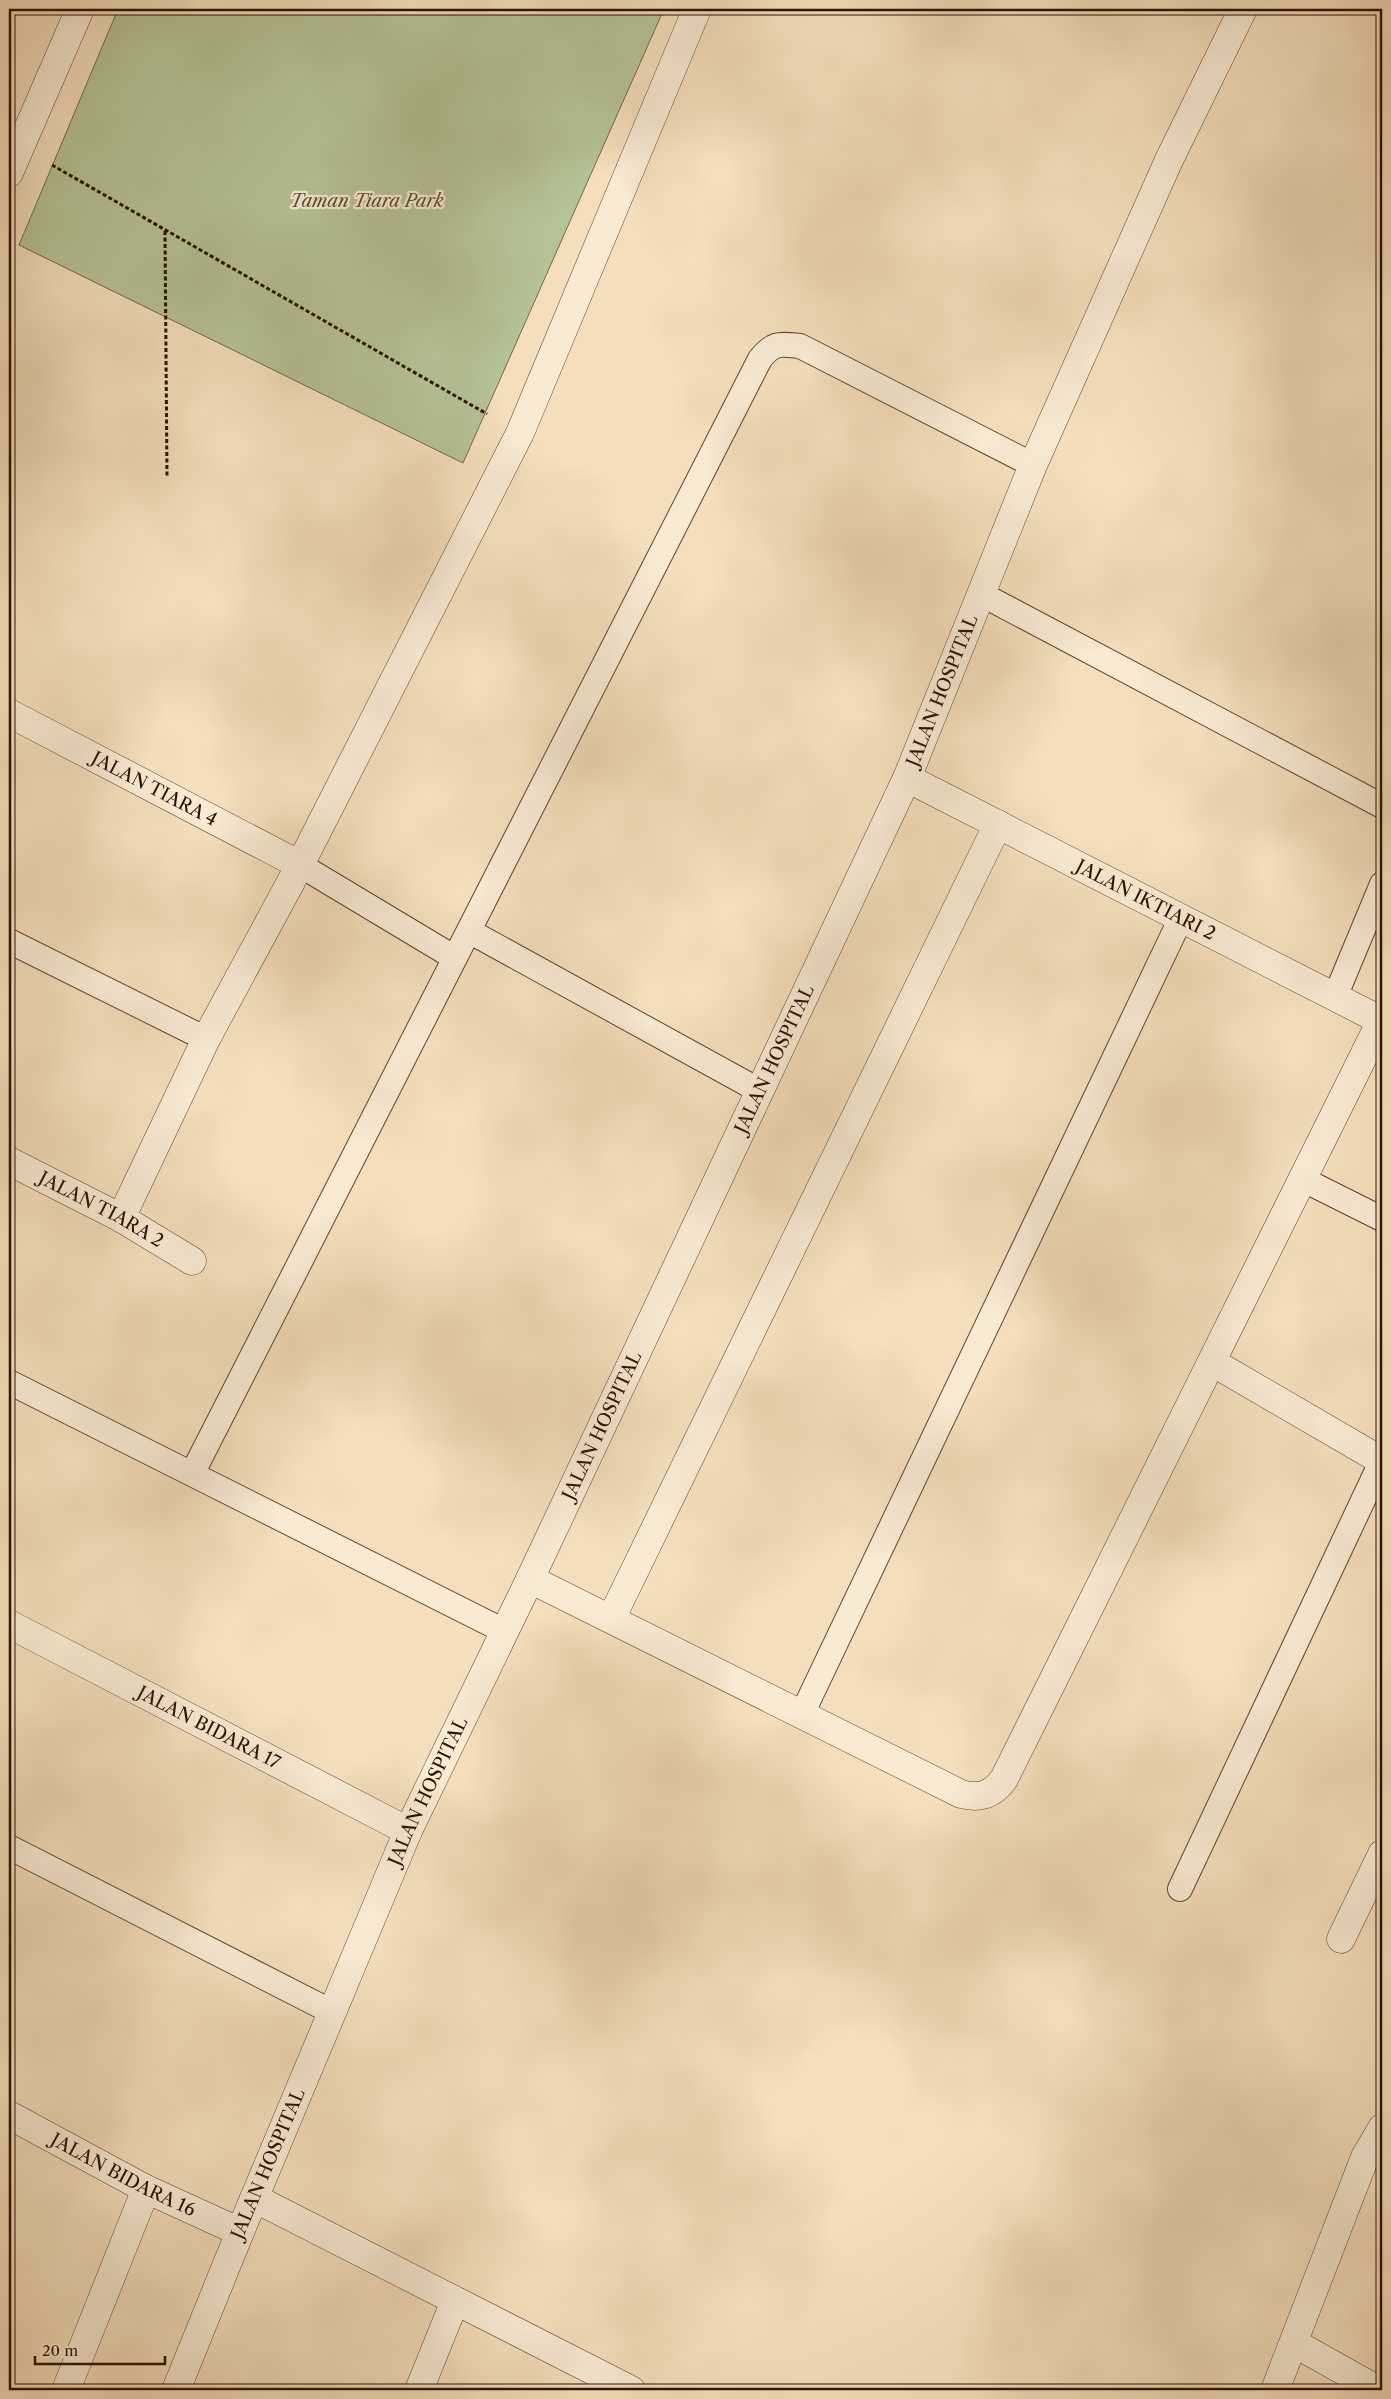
<svg xmlns="http://www.w3.org/2000/svg" width="1391" height="2399" font-family="'Libre Caslon Text',serif">
<style>
.green{fill:#b5c296;stroke:#70694c}
.lines{fill:none;stroke-linecap:round;stroke-linejoin:round}
.service-casing{stroke:#5e4430;stroke-width:26}
.minor-casing{stroke:#5e4430;stroke-width:29}
.tertiary-casing{stroke:#5e4430;stroke-width:29}
.path{stroke:#2c1001;stroke-width:3;stroke-dasharray:4 2.5;stroke-linecap:butt}
.service{stroke:#f8ead3;stroke-width:24}
.minor{stroke:#f8ead3;stroke-width:28}
.tertiary{stroke:#f8ead3;stroke-width:28}
.labels{text-anchor:middle;dominant-baseline:central;stroke-width:4.5;stroke-linejoin:round;paint-order:stroke}
.park-label{font-size:18px;font-style:italic;fill:#5c4e35;stroke:#f8ead3}
.street-label{font-size:18px;fill:#2c1001;stroke:#f8ead3}
</style>
<rect width="100%" height="100%" fill="#f4debb"/>
<filter id="stains"><feTurbulence type="fractalNoise" baseFrequency=".004" numOctaves="4"/><feColorMatrix values="0 0 0 0 .2 0 0 0 0 .09 0 0 0 0 .02 0 0 0 .5 -.17"/></filter>
<radialGradient id="worn" r=".72"><stop offset=".6" stop-color="#630" stop-opacity="0"/><stop offset="1" stop-color="#630" stop-opacity=".3"/></radialGradient>
<!-- green -->
<path class="green" d="M118 9H664L463 463 19 245Z"/>
<g class="lines">
<!-- service casing -->
<g class="service-casing">
<path id="service" d="M981 594 1382 806
M300 865 455 958
M469 931 760 1091
M9 941 206 1039
M1335 997 1382 884
M1302 1179 1382 1219
M9 1382 504 1631
M192 1474 760 359C774 342 779 344 800 346L1033 465
M802 1714 1181 918
M9 1847 332 2012
M1180 1889 1382 1460"/>
</g>
<!-- minor casing -->
<g class="minor-casing">
<g id="minor">
<path d="M9 173 80 9"/>
<path id="s1" d="M9 713 300 865"/>
<path id="s2" d="M907 778 1382 1021"/>
<path id="s3" d="M9 1161 121 1218 192 1261"/>
<path d="M121 1218 206 1039 300 865 520 433 697 9"/>
<path d="M1212 1362 1382 1461"/>
<path d="M530 1579 961 1794C980 1799 992 1795 1004 1779L1381 1021"/>
<path d="M611 1619 998 824"/>
<path id="s4" d="M9 1624 408 1831"/>
<path d="M1341 1939 1382 1854"/>
<path d="M254 2198 631 2390"/>
<path id="s5" d="M240 2232 408 1831 530 1579 907 778 1033 465 1169 160 1243 9"/>
<path d="M1294 2343 1378 2390"/>
<path d="M66 2390 146 2189"/>
<path d="M419 2390 455 2301"/>
<path d="M1275 2390 1365 2157 1382 2128"/>
</g>
</g>
<!-- tertiary casing -->
<g class="tertiary-casing">
<g id="tertiary">
<path id="s6" d="M9 2115 146 2189 240 2232 176 2390"/>
</g>
</g>
<!-- path -->
<path class="path" d="M52 165 487 414
M165 231 167 478"/>
<!-- service -->
<use href="#service" class="service"/>
<!-- minor -->
<use href="#minor" class="minor"/>
<!-- tertiary -->
<use href="#tertiary" class="tertiary"/>
</g>
<g class="labels">
<!-- park labels -->
<g class="park-label">
<text x="367" y="201">Taman Tiara Park</text>
</g>
<!-- street labels -->
<g class="street-label">
<text stroke="none"><textPath href="#s5" startOffset="1694">JALAN HOSPITAL</textPath></text>
<text stroke="none"><textPath href="#s1" startOffset="164">JALAN TIARA 4</textPath></text>
<text stroke="none"><textPath href="#s2" startOffset="268">JALAN IKTIARI 2</textPath></text>
<text stroke="none"><textPath href="#s5" startOffset="1289">JALAN HOSPITAL</textPath></text>
<text stroke="none"><textPath href="#s3" startOffset="104">JALAN TIARA 2</textPath></text>
<text stroke="none"><textPath href="#s5" startOffset="884">JALAN HOSPITAL</textPath></text>
<text stroke="none"><textPath href="#s4" startOffset="225">JALAN BIDARA 17</textPath></text>
<text stroke="none"><textPath href="#s5" startOffset="479">JALAN HOSPITAL</textPath></text>
<text transform="translate(268 2164) rotate(-67)">JALAN HOSPITAL</text>
<text stroke="none"><textPath href="#s6" startOffset="129">JALAN BIDARA 16</textPath></text>
</g>
</g>
<!-- margin -->
<rect width="1391" height="2399" fill="none" stroke="#f4debb" stroke-width="30"/>
<rect x="10" y="10" width="1371" height="2379" fill="none" stroke="#2c1001" stroke-width="2.5"/>
<rect x="15" y="15" width="1361" height="2369" fill="none" stroke="#2c1001"/>
<!-- scale -->
<path d="M35 2356v8h130v-8" fill="none" stroke="#2c1001" stroke-width="2.5"/>
<text x="42" y="2356" font-size="15" fill="#2c1001" stroke="#f8ead3" stroke-width="4" paint-order="stroke">20 m</text>
<rect width="100%" height="100%" filter="url(#stains)"/>
<rect width="100%" height="100%" fill="url(#worn)"/>
</svg>
